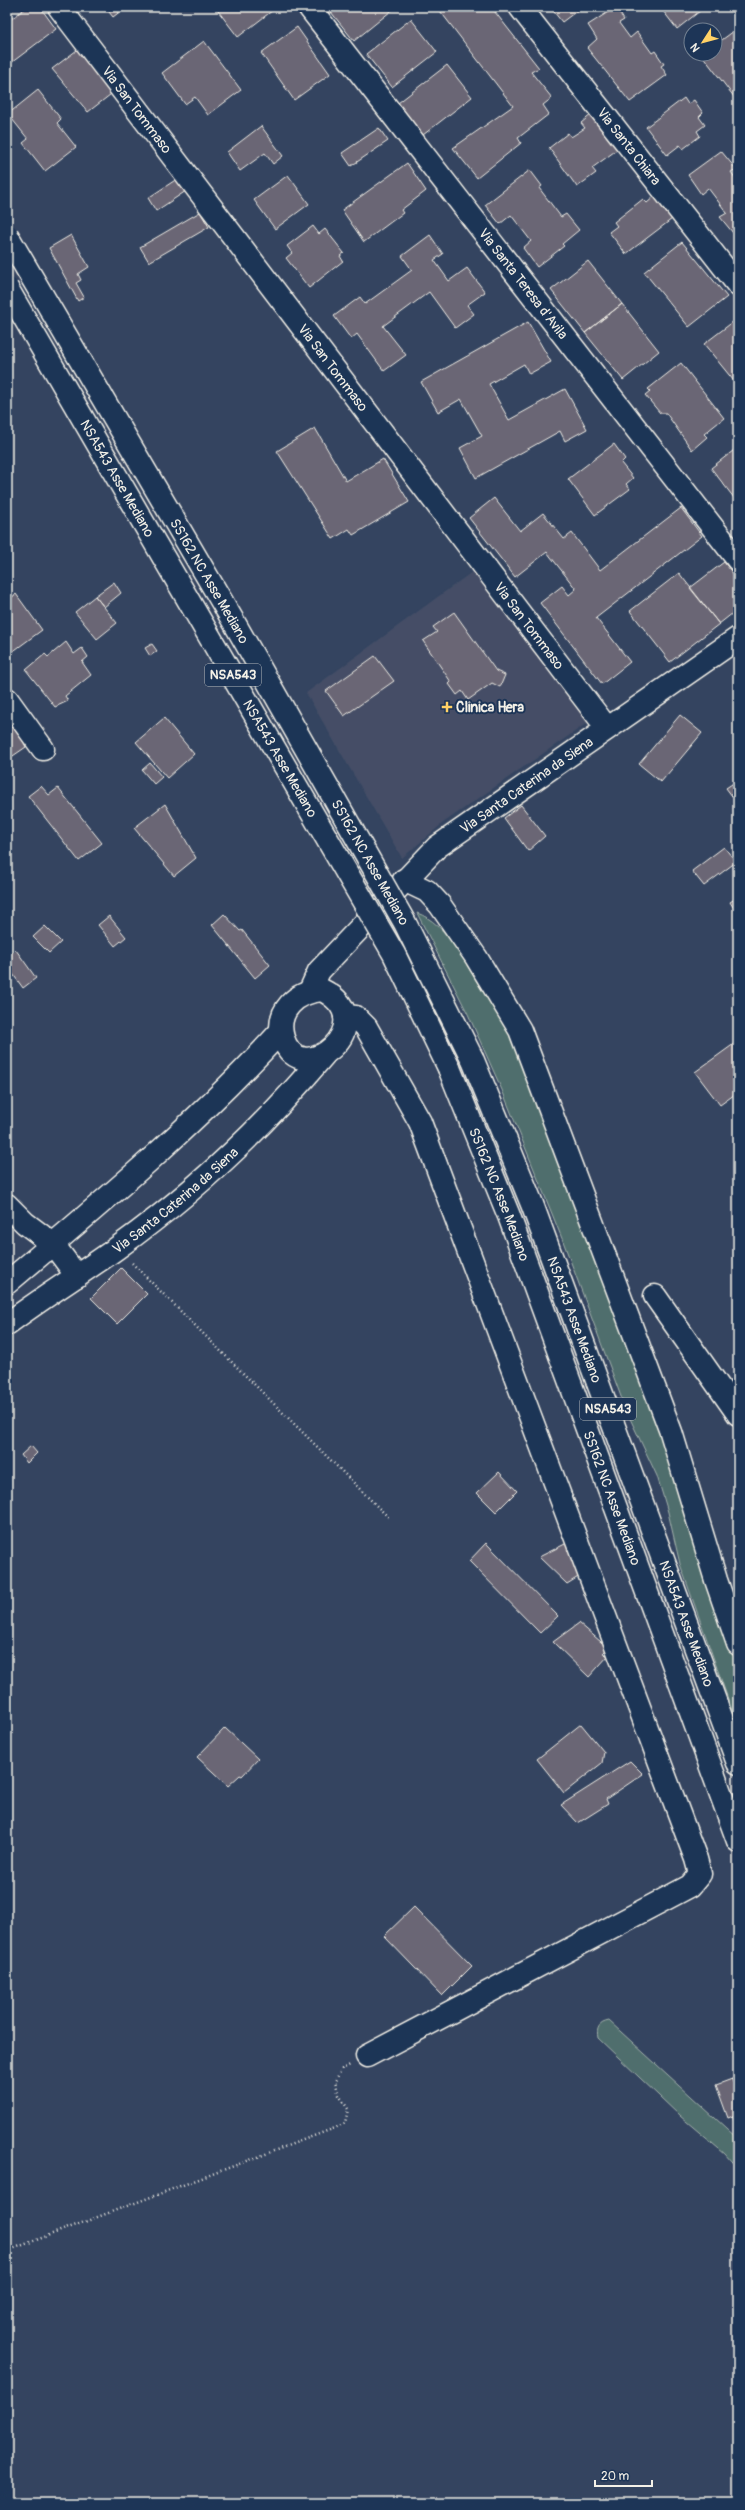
<svg xmlns="http://www.w3.org/2000/svg" width="745" height="2510" font-family="Pangolin,sans-serif">
<style>
.built{fill:#444e66}
.green{fill:#4f6e6d;stroke:#a2b0aa}
.building{fill:#6a6675;stroke:#f4f1e8}
.lines{fill:none;stroke-linecap:round;stroke-linejoin:round}
.street-casing{stroke:#f4f1e8;stroke-width:25}
.highway-casing{stroke:#f4f1e8;stroke-width:25}
.path{stroke:#f4f1e8;stroke-width:2.5;stroke-dasharray:1 3;stroke-linecap:butt}
.street{stroke:#1d3557;stroke-width:22}
.highway{stroke:#1d3557;stroke-width:22}
.highway-bridge-casing{stroke:#f4f1e8;stroke-width:25;stroke-linecap:butt}
.highway-bridge{stroke:#1d3557;stroke-width:22}
.poi-dot{fill:#ffd166;stroke:#1d3557;stroke-width:1.5}
.labels{text-anchor:middle;dominant-baseline:central;stroke-width:4;stroke-linejoin:round;paint-order:stroke}
.shield{fill:#1d3557;stroke:#b4b9bc;stroke-width:1}
.shield-label{font-size:13px;font-weight:bold;fill:#f4f1e8}
.street-label{font-size:14px;fill:#f4f1e8;stroke:#1d3557}
.poi-label{font-size:14px;font-weight:bold;fill:#f4f1e8;stroke:#1d3557;text-anchor:start}
</style>
<rect width="100%" height="100%" fill="#344460"/>
<filter id="ink" filterUnits="userSpaceOnUse"><feTurbulence type="fractalNoise" baseFrequency=".025" numOctaves="2"/><feDisplacementMap in="SourceGraphic" scale="8" xChannelSelector="R" yChannelSelector="G"/><feConvolveMatrix kernelMatrix="1 2 1 2 8 2 1 2 1" color-interpolation-filters="sRGB"/></filter>
<g filter="url(#ink)">
<!-- built -->
<path class="built" d="M476 569 590 721 443 823 402 858 306 693Z"/>
<!-- green -->
<path class="green" d="M417 913C447 923 465 964 482 990H486L511 1036 661 1428 738 1663V1727L680 1564 668 1512 657 1476 626 1410 563 1241 502 1090 468 1014Z
M609 2021 738 2139V2169L725 2154 680 2116 598 2038C596 2028 599 2023 609 2021Z"/>
<!-- building -->
<path class="building" d="M27 7H40L56 29 7 66V22Z
M105 7H126L113 17Z
M215 7H277L238 37Z
M327 7H396L354 41Z
M437 7H491L539 68 531 72 552 98 543 105 549 114 518 138 521 143 477 178 453 148 513 106Z
M550 7H582L562 22Z
M616 7 624 20 619 23 630 38 637 32 652 53 655 51 664 64 661 66 667 75 630 102 587 48 597 39 588 25Z
M660 7H705L677 29Z
M411 19 437 52 392 87 366 54Z
M297 27 330 74 294 100 261 53Z
M734 31 738 37V102L702 55 715 54V45Z
M204 41 241 90 208 115 195 97 185 104 162 73Z
M81 47 115 91 88 112 52 69Z
M447 65 472 97 423 135 398 103Z
M38 90 61 119 57 123 76 147 45 171 23 143 28 139 8 114Z
M684 98 688 104 694 100 703 113 699 117 705 125 697 131 700 136 683 149 680 145 667 155 646 127Z
M592 114 618 149 592 168 596 173 577 187 549 148 568 133 571 137 585 128 581 123Z
M261 126 283 156 273 164 265 153 240 171 227 152Z
M379 128 388 141 351 166 342 153Z
M721 151 736 169 731 172 738 182V239L720 217 727 213 708 188 701 194 688 175Z
M407 163 426 191 401 210 403 213 364 242 342 210Z
M530 170 542 186 539 188 561 217 566 214 579 230 562 244 564 246 537 267 523 248 531 241 511 215 500 224 485 205Z
M183 175 192 187 156 211 148 198Z
M288 175 309 204 275 229 254 200Z
M655 196 672 219 626 254 609 232 617 226 614 222 643 199 647 203Z
M200 212 209 227 149 262 140 247Z
M313 226 319 234 325 229 344 253 340 256 343 261 309 288 286 258 292 253 287 246Z
M71 235 89 267 78 274 81 280 76 283 84 297 78 301 49 248Z
M430 235 443 254 434 260 449 281 467 268 485 292 467 305 474 314 455 328 429 292 383 326 406 355 384 371 357 334 351 339 334 316 360 297 365 304 412 270 402 256Z
M682 242 727 297 689 327 644 272Z
M588 261 622 304 585 333 551 290Z
M622 304 659 351 623 380 585 333Z
M738 318V386L704 344Z
M528 322 551 362 529 374 524 364 489 384 509 420 565 389 587 429 565 441 560 431 476 478 460 448 482 436 461 399 438 412 421 382Z
M681 363 724 418 704 434 707 437 692 450 666 413H660L645 395 650 391 648 389Z
M315 428 346 481 383 459 409 502 353 535 349 529 333 539 277 451Z
M614 444 625 459 621 463 633 478 626 484 630 489 595 515 568 479Z
M738 447V503L711 468Z
M494 498 520 531 543 513 564 539 572 533 600 570 681 508 702 536 596 618 630 662 602 684 540 603 562 586 569 595 576 589 547 552 515 577 469 518Z
M724 562 738 580V609L719 624 690 588Z
M679 573 719 624 670 662 630 611Z
M114 582 121 593 104 607 95 596Z
M16 594 42 630 8 655 7 601Z
M95 596 117 623 97 639 75 612Z
M454 612 496 671 505 675 500 687 492 683 468 700 462 691 457 695 449 684 451 682 423 641 437 632 433 627Z
M66 642 74 654 82 648 88 657 82 662 91 675 65 696 68 701 55 707 26 670 45 654 48 657Z
M152 644 157 651 150 656 145 648Z
M375 656 394 681 344 716 326 691Z
M680 715 702 733 661 782 639 764Z
M164 718 194 754 167 778 136 742Z
M7 726 17 729 26 747 7 760Z
M150 763 162 777 154 784 142 770Z
M738 780V804L726 788Z
M41 786 49 795 58 788 102 843 79 861 28 796Z
M165 804 196 858 174 876 134 828Z
M521 805 545 836 528 851 504 818Z
M724 847 736 862 704 886 692 871Z
M738 897V915L730 902Z
M224 914 240 931 242 930 270 965 255 978 212 925Z
M109 916 126 937 115 946 98 925Z
M45 926 61 942 49 953 33 937Z
M16 950 36 978 23 988 7 966V956Z
M738 1041V1092L720 1105 695 1072Z
M121 1268 147 1294 117 1324 91 1298Z
M31 1446 37 1453 27 1463 21 1455Z
M499 1472 517 1491 496 1512 477 1493Z
M569 1542 583 1574 567 1584 539 1557Z
M486 1543 558 1616 540 1633 469 1561Z
M579 1623 608 1648 603 1653 608 1656 589 1677 553 1642Z
M581 1724 604 1752 602 1763 564 1793 537 1759Z
M225 1728 258 1759 242 1776 240 1775 228 1786 197 1757Z
M630 1761 643 1774 606 1799 608 1804 578 1823 561 1805Z
M414 1907 472 1966 442 1996 384 1936Z
M738 2077V2095L732 2079Z
M732 2079 738 2095V2114L728 2118 716 2085Z
M738 2114V2130L733 2116Z"/>
<g class="lines">
<!-- street casing -->
<g class="street-casing">
<g id="street">
<path id="s1" d="M59 7 607 728"/>
<path id="s2" d="M309 7 738 560"/>
<path id="s3" d="M520 7 738 285"/>
<path d="M7 699 43 749"/>
<path d="M404 880 427 891 440 905 476 957 520 1030 671 1432 716 1580 738 1644"/>
<path d="M322 990C386 1022 300 1094 283 1038 275 1011 296 992 322 990Z"/>
<path id="s4" d="M310 991 319 971 437 847 738 638"/>
<path d="M345 1016 356 1017 366 1027 420 1122 696 1859 700 1874 690 1886 367 2056"/>
<path d="M7 1205 25 1223 53 1244 77 1276"/>
<path d="M7 1283C102 1203 197 1123 281 1031"/>
<path d="M655 1296 738 1414"/>
<path id="s5" d="M7 1324C43 1297 81 1274 117 1248 195 1192 263 1128 324 1055"/>
</g>
</g>
<!-- highway casing -->
<g class="highway-casing">
<g id="highway">
<path id="s6" d="M472 1058 532 1204 738 1763"/>
<path id="s7" d="M449 1068 509 1216 738 1841"/>
</g>
</g>
<!-- path -->
<path class="path" d="M132 1263 389 1518
M7 2251 335 2128 345 2123 348 2109 339 2095 335 2081 342 2069 350 2065"/>
<!-- street -->
<use href="#street" class="street"/>
<!-- highway -->
<use href="#highway" class="highway"/>
<!-- highway-bridge casing -->
<g class="highway-bridge-casing">
<g id="highway-bridge">
<path id="s8" d="M7 235 235 624 405 923 472 1058"/>
<path id="s9" d="M7 288 394 954 449 1068"/>
</g>
</g>
<!-- highway-bridge -->
<use href="#highway-bridge" class="highway-bridge"/>
</g>
</g>
<!-- markers -->
<path class="poi-dot" d="M445 701h4v4h4v4h-4v4h-4v-4h-4v-4h4z"/>
<g class="labels">
<!-- shield labels -->
<g class="shield">
<rect x="205" y="664" width="56" height="22" rx="3"/>
<rect x="580" y="1398" width="56" height="22" rx="3"/>
</g>
<g class="shield-label">
<text x="233" y="675">NSA543</text>
<text x="608" y="1409">NSA543</text>
</g>
<!-- street labels -->
<g class="street-label">
<text stroke="none"><textPath href="#s1" startOffset="129">Via San Tommaso</textPath></text>
<text stroke="none"><textPath href="#s3" startOffset="177">Via Santa Chiara</textPath></text>
<text stroke="none"><textPath href="#s2" startOffset="350">Via Santa Teresa d'Avila</textPath></text>
<text stroke="none"><textPath href="#s1" startOffset="453">Via San Tommaso</textPath></text>
<text stroke="none"><textPath href="#s9" startOffset="220">NSA543 Asse Mediano</textPath></text>
<text stroke="none"><textPath href="#s8" startOffset="401">SS162 NC Asse Mediano</textPath></text>
<text stroke="none"><textPath href="#s1" startOffset="777">Via San Tommaso</textPath></text>
<text stroke="none"><textPath href="#s9" startOffset="544">NSA543 Asse Mediano</textPath></text>
<text stroke="none"><textPath href="#s4" startOffset="302">Via Santa Caterina da Siena</textPath></text>
<text stroke="none"><textPath href="#s8" startOffset="725">SS162 NC Asse Mediano</textPath></text>
<text stroke="none"><textPath href="#s7" startOffset="136">SS162 NC Asse Mediano</textPath></text>
<text stroke="none"><textPath href="#s5" startOffset="209">Via Santa Caterina da Siena</textPath></text>
<text stroke="none"><textPath href="#s6" startOffset="281">NSA543 Asse Mediano</textPath></text>
<text stroke="none"><textPath href="#s7" startOffset="460">SS162 NC Asse Mediano</textPath></text>
<text stroke="none"><textPath href="#s6" startOffset="605">NSA543 Asse Mediano</textPath></text>
</g>
<!-- poi labels -->
<g class="poi-label">
<text x="456" y="707">Clinica Hera</text>
</g>
</g>
<!-- margin -->
<rect width="745" height="2510" fill="none" stroke="#1d3557" stroke-width="24"/>
<rect x="12" y="12" width="721" height="2486" fill="none" stroke="#f4f1e8" stroke-width="1.5" filter="url(#ink)"/>
<!-- north arrow -->
<g transform="translate(703 42) rotate(234)"><circle r="19" fill="#1d3557" stroke="#738091"/>
<path d="M0-3L7 15L0 10L-7 15Z" fill="#ffd166"/>
<text y="-6" font-size="11" font-weight="bold" text-anchor="middle" fill="#f4f1e8">N</text>
</g>
<!-- scale -->
<path d="M595 2480v6h57v-6" fill="none" stroke="#f4f1e8" stroke-width="2"/>
<text x="601" y="2480" font-size="12" fill="#f4f1e8" stroke="#1d3557" stroke-width="3" paint-order="stroke">20 m</text>
</svg>
